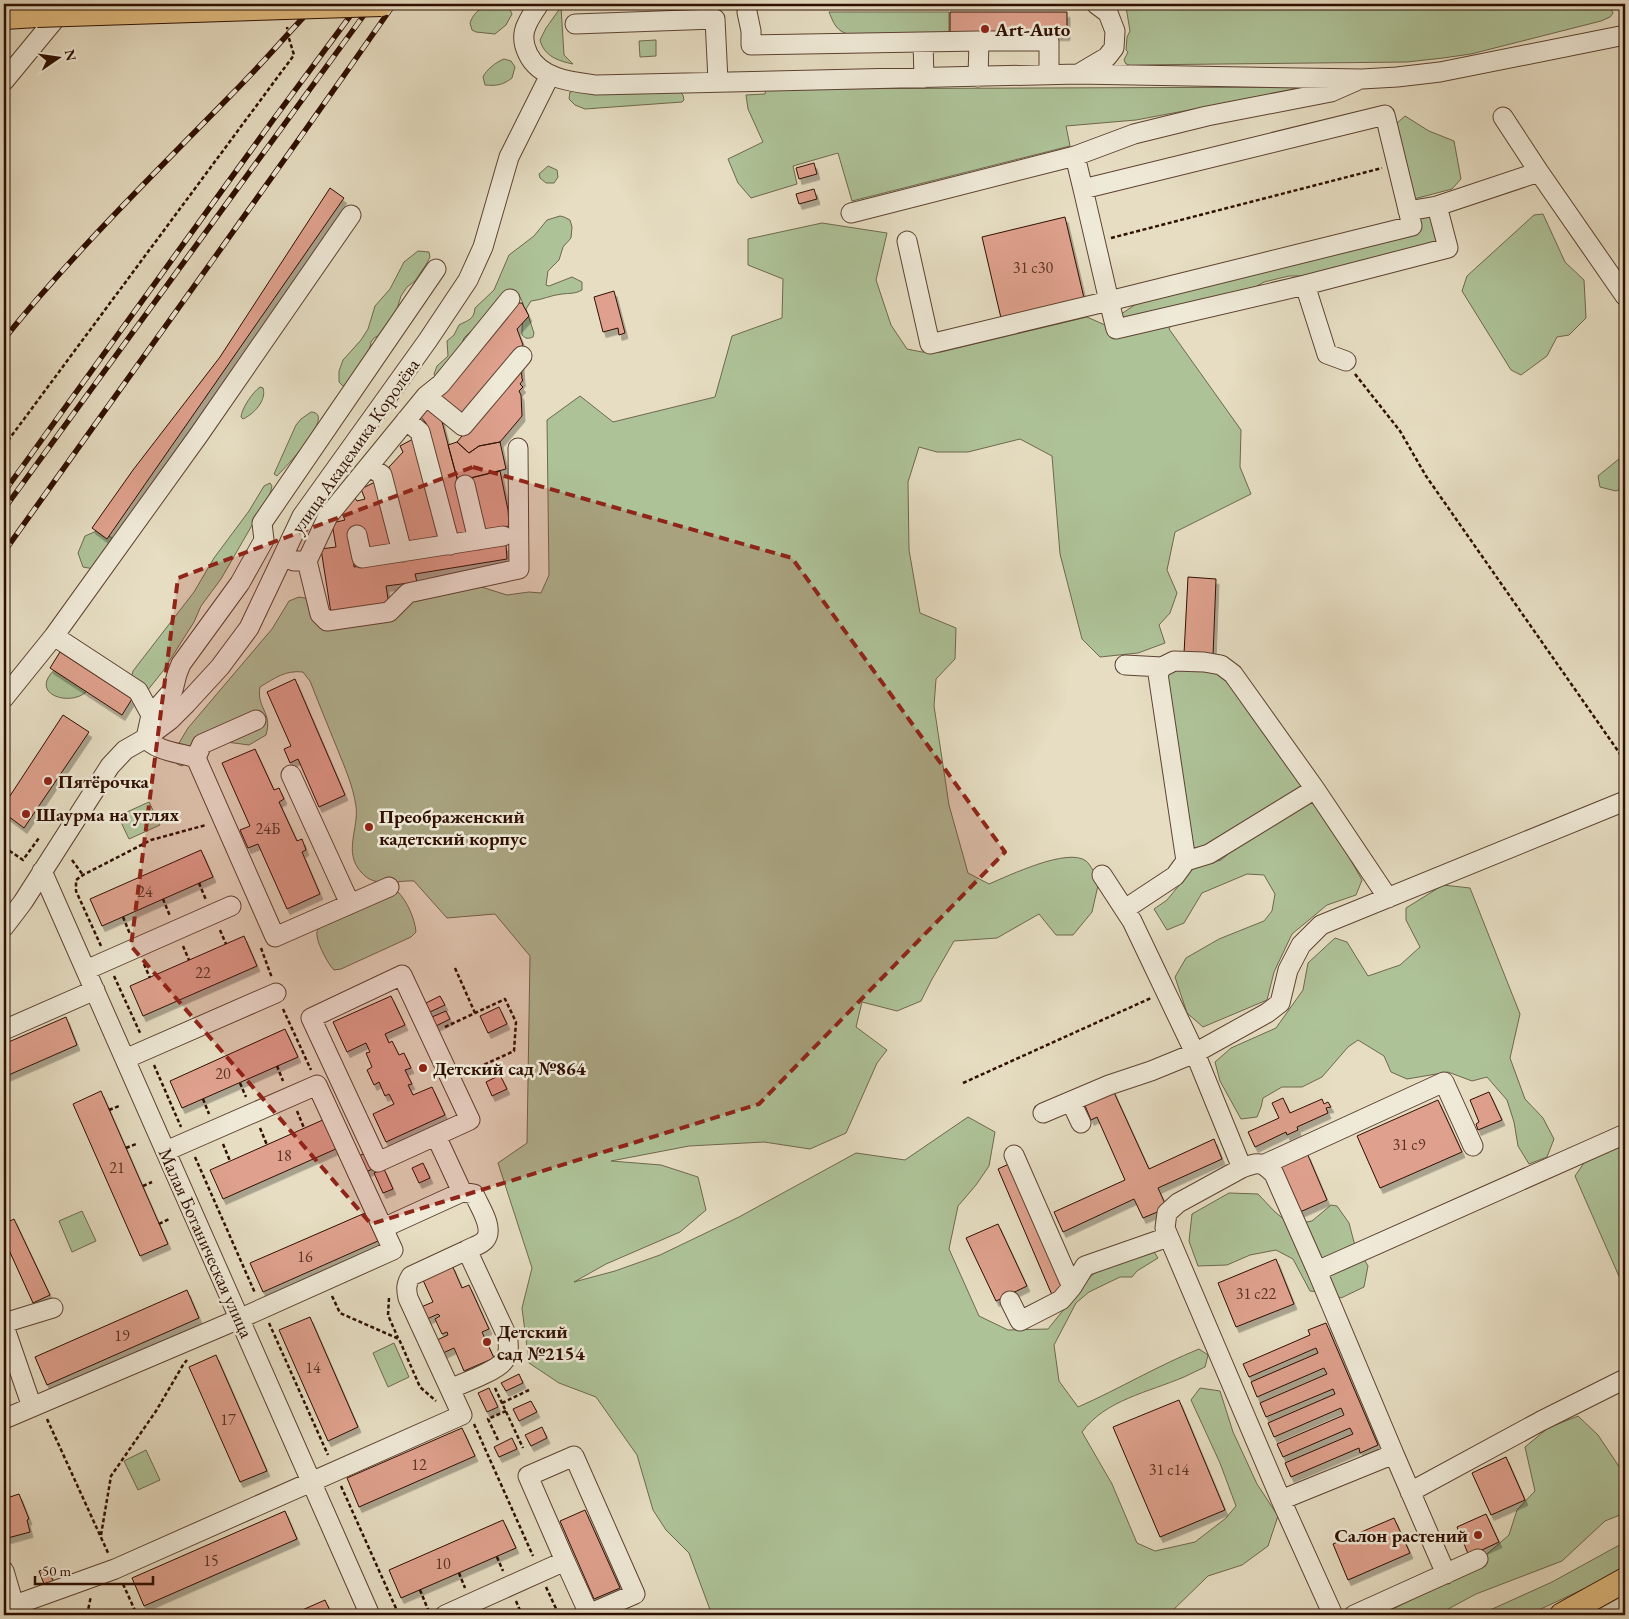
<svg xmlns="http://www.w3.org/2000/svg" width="1629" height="1619" font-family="'EB Garamond',serif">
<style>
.green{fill:#aec298;stroke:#6e684c}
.building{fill:#dfa18d;stroke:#2f0f01;filter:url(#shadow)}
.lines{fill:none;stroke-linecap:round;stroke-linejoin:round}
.minor-casing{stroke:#5d4231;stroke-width:21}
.major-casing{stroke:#2f0f01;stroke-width:26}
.path{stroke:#2f0f01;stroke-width:2.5;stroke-dasharray:4 2.5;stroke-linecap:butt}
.minor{stroke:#efe9d7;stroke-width:19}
.major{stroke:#e3be81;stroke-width:24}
.rail-casing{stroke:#2f0f01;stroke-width:5.5}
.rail{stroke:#efe9d7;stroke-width:4;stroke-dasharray:11;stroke-linecap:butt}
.major-bridge-casing{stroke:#2f0f01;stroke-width:26;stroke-linecap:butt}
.major-bridge{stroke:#e3be81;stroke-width:24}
.marked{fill:#8f2418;fill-opacity:0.2;stroke:#8f2418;stroke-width:4;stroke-dasharray:10 6;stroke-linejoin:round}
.poi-dot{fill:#8f2418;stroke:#efe9d7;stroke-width:2}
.labels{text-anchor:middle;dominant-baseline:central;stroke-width:5;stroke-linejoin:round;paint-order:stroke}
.number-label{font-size:16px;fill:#5b3424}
.poi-label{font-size:19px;font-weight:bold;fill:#2f0f01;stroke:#efe9d7;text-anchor:start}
.street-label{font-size:19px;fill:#2f0f01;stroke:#efe9d7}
</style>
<defs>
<filter id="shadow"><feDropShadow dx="3" dy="5.5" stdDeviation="0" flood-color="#0004"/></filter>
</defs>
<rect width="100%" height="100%" fill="#e6ddc2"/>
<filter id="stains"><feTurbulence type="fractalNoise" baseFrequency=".004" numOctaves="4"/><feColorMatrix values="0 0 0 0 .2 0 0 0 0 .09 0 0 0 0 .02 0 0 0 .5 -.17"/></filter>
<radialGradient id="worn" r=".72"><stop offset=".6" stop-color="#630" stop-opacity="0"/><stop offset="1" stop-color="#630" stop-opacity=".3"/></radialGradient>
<!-- green -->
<path class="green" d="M503 4 509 8 512 14 506 25 495 34 476 32 472 30 470 23C476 6 487 7 503 4Z
M1128 5 1611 9 1613 13 1610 17 1601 21 1471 54 1443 58 1407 62 1130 65 1126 64 1124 60 1128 52 1126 50 1127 37 1130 31 1126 7Z
M561 7 564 55 573 64C558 61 544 56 540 40L546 28Z
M829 12H949V35C927 35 856 42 841 31 834 26 832 19 829 12Z
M656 40V56L640 57 639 41Z
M504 59 511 61 515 67 512 78C503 85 497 86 485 85L483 77C486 70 496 62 504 59Z
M1312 87 1136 120 1066 126 1070 146 852 201 838 153 793 166 797 184 751 198 738 183 728 159 763 142 748 109 746 95 765 94 766 89Z
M579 90 607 94 673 90 679 91 683 95 684 100 682 102 585 109 575 105 569 99 570 92Z
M1405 116 1429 131 1454 141 1461 179 1452 189 1414 199 1396 124Z
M548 166 557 170 558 177 554 183H546L540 178 539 174Z
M1543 214 1565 262 1584 280 1586 318 1569 335 1557 337 1547 356 1521 375 1511 370 1462 291 1467 276 1534 215Z
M560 216 564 217 570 220 572 227 571 238 563 247 559 260 548 271 546 285 549 286 572 277 582 282V290C575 294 570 293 562 294 551 295 542 300 531 301L526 309 534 333 533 337C528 339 526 339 522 335 521 317 530 306 515 291L512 290 464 338 459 352 435 376 434 374 437 366 448 356 447 341 454 335 459 325C468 320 474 320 475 308L494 290 509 255 534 236 547 220Z
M1432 216 1440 243 1308 276H1289L1264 282 1248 291 1180 306 1169 329 1241 430 1240 467 1251 494 1175 532 1167 570 1177 593 1170 613 1159 625 1165 643 1138 653 1100 657 1082 639 1060 554 1052 456 1020 439 968 452H937L919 447 908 482 909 550 920 613 956 628 955 659 936 679 934 706 949 805 968 873 989 884C1008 876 1068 847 1086 861 1091 865 1095 875 1099 881L1092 912 1073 935H1056L1039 914 997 938 954 941 931 981 921 1001 897 1011 862 1002 856 1027 887 1050 877 1063 846 1133 810 1149 764 1142 689 1146 611 1161 661 1165 698 1177 706 1210 680 1232 606 1264 574 1282 615 1271 660 1255 739 1217 856 1153 905 1160 968 1117 995 1132 989 1166 976 1185 958 1206 949 1249 979 1316 1008 1330 1048 1329 1091 1276 1112 1261 1152 1249 1158 1258 1137 1271 1132 1277H1120L1089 1292 1076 1303 1054 1345 1059 1381 1078 1407C1119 1389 1157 1366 1199 1349L1208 1355 1205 1367C1198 1370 1191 1374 1184 1377 1149 1392 1105 1400 1082 1432L1112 1484 1137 1543 1155 1551 1195 1542 1226 1518 1236 1506 1220 1463 1191 1400 1200 1388 1220 1391 1233 1432 1257 1484 1278 1516 1268 1546 1242 1565 1208 1576 1168 1615H712L689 1553 666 1530 653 1510 637 1455 596 1397 559 1383 529 1363 522 1308 532 1268 498 1163 527 1143 530 956 495 914 447 918 414 881C396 880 375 889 361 872 343 852 359 829 356 806 353 786 345 768 337 748 328 726 319 704 310 681L303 672C285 670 275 678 260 687 256 708 273 712 266 735L249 745 219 741 182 766 177 764 173 753 188 728 272 629 289 601 299 597 310 599 338 626 370 624 397 616 412 598 475 585 507 595 529 592 541 593 549 575 547 420 580 396 613 422 715 397 732 336 782 318 783 279 748 265V239L822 223 887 233 876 280 891 325 907 349 922 352H941L1087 317 1105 325 1139 302 1418 218Z
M418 251 429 252 430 257 427 263 415 281 407 287 401 296 396 312 388 330 374 338 371 342 368 357 348 387 343 386 339 382V371L343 360 361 340 368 329 375 306 390 289 404 262Z
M260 387 263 388C267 400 254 414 243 419L241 417C242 408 252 393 260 387Z
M311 412C338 413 283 470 277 476L274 474 296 425 301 419Z
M1625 454V487L1616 491 1600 487 1598 476Z
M270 483 272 486 270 494 221 579 201 606 194 622 163 671 143 696 129 688 133 671 194 592 214 558 249 511 264 486Z
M99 530 112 538V550L94 569 83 567 78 553 85 536Z
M78 652 98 671C95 678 91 687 86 692 72 705 38 697 48 678 54 667 68 659 78 652Z
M1179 667 1217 670 1230 678 1304 785 1203 851 1194 850 1167 681 1169 672Z
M1308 800 1317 801 1362 880 1356 895 1327 905 1292 934 1274 972 1267 1000 1203 1027 1187 1013 1175 977 1186 958 1219 939 1264 921 1272 911 1275 894 1264 875 1247 874 1202 893 1184 923 1167 930 1154 909 1167 900 1194 867 1221 860 1239 845Z
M149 802 160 825 129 839 118 816Z
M1443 885 1470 888 1520 1014 1510 1058 1525 1099 1543 1118 1554 1139 1547 1157 1529 1164 1518 1146 1514 1122 1507 1100 1487 1077 1472 1081 1448 1072 1407 1079 1391 1072 1384 1056 1358 1040 1348 1047 1322 1077 1302 1087H1282L1263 1098 1261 1107 1257 1117 1241 1119 1220 1081 1215 1062 1231 1048 1276 1028 1303 990 1308 963 1335 938 1347 942 1368 976 1400 965 1420 947 1406 920V908Z
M398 892C407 901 415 919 416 932L411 937 341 969 334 970C328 964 318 945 317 936 316 932 318 929 321 925L391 893Z
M1625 1143V1290L1575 1176 1586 1160Z
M1229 1193 1258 1194 1275 1212 1291 1225 1312 1221 1331 1205 1337 1206 1349 1223 1354 1242 1368 1266 1364 1287 1341 1298 1332 1293 1310 1291 1293 1259 1276 1250 1250 1255 1227 1265 1198 1266 1189 1241 1192 1214Z
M82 1211 96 1241 72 1252 59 1221Z
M394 1343 409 1377 388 1387 373 1353Z
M1578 1416 1598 1435 1622 1471H1625V1513L1605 1521 1562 1561 1476 1594 1437 1615H1371L1397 1607 1466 1572 1509 1535 1517 1510 1535 1491 1525 1447 1548 1428Z
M146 1450 160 1480 138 1490 124 1461Z
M1625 1542V1568L1607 1578 1528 1615H1479L1552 1582Z"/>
<!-- building -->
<path class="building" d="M950 12H1067V35L950 36Z
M814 163 817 174 799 179 796 168Z
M330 188 344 198 107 539 92 528 133 470 220 357Z
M814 189 817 199 799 204 796 194Z
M1065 217 1084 298 1001 318 982 237Z
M614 291 625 333 619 335 618 328 603 332 594 297Z
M517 303H522L529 316 517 329 523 345 462 418 438 397Z
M521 364 522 379 523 380 520 384 523 387 519 391 521 395 522 416 500 442 479 446 469 453 457 442Z
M431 406 440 414 471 532 456 537 426 423 420 416Z
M413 439 438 536 409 543 389 467 403 452 400 446Z
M457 442 469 453 479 446 500 442 506 469 458 481 448 445Z
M500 471 508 510 509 526 481 530 480 516 471 478Z
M375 482 394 547 369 552 351 533 354 567 506 545 507 559 415 574 417 582 386 586 389 605 331 613 321 549 336 547 332 523 345 520 340 509 342 505 355 498 357 501 365 499 361 489Z
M1188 577 1216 579 1213 656 1184 654Z
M60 652 132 699 122 715 50 668Z
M295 679 345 795 319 807 298 759 290 763 284 749 291 746 267 692Z
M63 715 89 732 24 828 4 813V805Z
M255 749 274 790 279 788 284 799 279 802 297 841 302 839 306 850 302 852 320 894 287 909 258 844 248 848 240 830 250 826 222 763Z
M201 850 213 877 102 926 90 899Z
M244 936 257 966 143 1016 130 986Z
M391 996 405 1025 385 1034 389 1043 392 1041 399 1055 404 1053 411 1068 405 1070 412 1084 408 1085 413 1095 432 1087 445 1115 386 1142 373 1114 394 1104 389 1094 385 1096 379 1082 374 1085 367 1070 372 1067 366 1053 370 1052 366 1043 347 1052 333 1022Z
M440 996 445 1005 430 1012 426 1003Z
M499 1007 507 1024 488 1033 480 1016Z
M446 1011 450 1019 436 1026 432 1017Z
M66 1017 77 1045 4 1077V1044Z
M285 1029 298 1057 182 1108 170 1081Z
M500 1075 507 1089 492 1096 486 1082Z
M1112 1088 1149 1169 1214 1139 1222 1159 1158 1188 1167 1208 1143 1218 1134 1199 1063 1232 1054 1212 1125 1180 1097 1117 1091 1120 1083 1101Z
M101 1091 168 1244 140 1256 73 1104Z
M1489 1092 1502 1120 1478 1130 1476 1124 1479 1122 1470 1100Z
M1283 1098 1290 1113 1322 1099 1324 1104 1328 1102 1331 1107 1326 1108 1328 1113 1297 1127 1298 1130 1287 1135 1286 1132 1255 1147 1248 1132 1279 1118 1272 1103Z
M1438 1100 1462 1152 1380 1188 1357 1136Z
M325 1119 338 1148 223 1199 210 1170Z
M368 1152 375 1168 363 1173 356 1157Z
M1307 1153 1327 1200 1300 1212 1279 1165Z
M423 1163 430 1178 419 1183 412 1168Z
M1011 1163 1066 1289 1052 1295 998 1169Z
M384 1169 393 1189 383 1193 374 1173Z
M365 1213 378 1241 263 1292 250 1263Z
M14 1219 50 1295 33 1303 4 1239V1224Z
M998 1224 1027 1286 996 1301 966 1238Z
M1276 1259 1294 1304 1236 1327 1218 1283Z
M452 1265 462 1288 469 1285 489 1329 482 1332 494 1358 464 1371 454 1348 443 1353 437 1340 448 1335 447 1332 442 1334 435 1319 440 1316 438 1314 427 1319 421 1307 433 1302 422 1278Z
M187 1290 199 1318 47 1385 35 1357Z
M310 1317 358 1427 328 1441 279 1330Z
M1326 1323 1378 1445 1360 1453 1359 1448 1291 1477 1285 1463 1353 1434 1350 1428 1283 1457 1277 1444 1344 1415 1341 1408 1274 1437 1268 1423 1335 1394 1333 1389 1266 1417 1260 1403 1327 1374 1324 1368 1257 1397 1251 1382 1318 1353 1316 1348 1249 1377 1243 1364 1310 1335 1308 1330Z
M216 1355 267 1471 240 1482 189 1367Z
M519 1374 523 1383 506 1391 501 1383Z
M489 1388 498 1407 487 1412 478 1393Z
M1179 1400 1225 1510 1160 1537 1113 1427Z
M531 1401 537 1412 519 1421 513 1409Z
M542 1427 547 1438 531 1446 525 1435Z
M462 1428 475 1456 359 1507 347 1478Z
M512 1438 517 1449 499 1457 494 1447Z
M1506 1457 1525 1500 1491 1515 1472 1473Z
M19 1494 29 1519 27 1520 30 1532 4 1539V1499Z
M585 1510 620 1588 594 1599 560 1521Z
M285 1511 297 1539 144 1606 132 1578Z
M1486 1514 1499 1542 1469 1556 1457 1527Z
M1394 1518 1410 1553 1348 1580 1333 1544Z
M503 1520 516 1548 401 1598 389 1570Z
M48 1568 53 1581 44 1584 39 1571Z
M325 1600 332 1615H291Z"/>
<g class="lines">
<!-- minor casing -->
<g class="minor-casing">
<path id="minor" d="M539 4C535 10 530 17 527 24 522 34 523 44 528 54 540 79 572 82 596 85L1078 74 1362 79 1397 77 1440 72 1625 35
M747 12 751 31V45L979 41
M575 24 715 19 718 81
M923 42 924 78
M1080 73 1107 57 1114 48 1115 31 1108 13 1096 4
M978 77 979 41H1049V75
M4 81 65 7
M1503 117 1539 172 1625 296
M1075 156 1083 189 1385 115 1412 226 1109 301 1083 189
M1408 211 1437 206 1539 172
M851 213 1075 156 1134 134 1207 116 1331 92 1356 81
M907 241 930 344 1109 301 1116 329 1305 285 1448 248 1437 206
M1305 285 1327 354 1346 361
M426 396 463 426 522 356
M406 420 420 432 450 545
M369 466 382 475 402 552
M465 485 478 540
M357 535 362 558 503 536
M294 561H307L328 516 426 396 441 384 510 299
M307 561 320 614 327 621 389 612 408 593 519 569 518 448
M54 636 138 691 151 715 146 738C155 751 181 753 196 758L275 937 389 887
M1125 665 1162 667
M4 698 54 636 198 436 351 215
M151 715 173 690 177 674 181 664 240 583 264 540 262 523 436 269
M196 758 202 744 256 720
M291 775 350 904
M1625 801 1321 925 1301 945 1288 970 1280 1003 1267 1013 1195 1053 1242 1168C1258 1162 1261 1161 1274 1174L1317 1271 1625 1134
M1186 861 1209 854 1315 789
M42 871 370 1615
M1125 909 1175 876 1186 861 1158 674 1162 667 1174 661 1204 662 1221 665 1233 674 1315 789 1388 898
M4 927 23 902 110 766 125 750 146 738 170 720 186 704 220 667 249 628 302 516 428 340 468 280 483 247 509 157 550 75
M86 970 231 906
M402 975 470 1120 378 1162 311 1018Z
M4 1030 95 990
M125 1059 276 993
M1071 1102 1081 1123
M1043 1113 1109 1085 1151 1071 1195 1053 1132 921 1102 875
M436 1136 462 1192
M1014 1155 1072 1287 1085 1266 1168 1237
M1265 1164 1444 1082 1473 1146
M1242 1168 1178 1203 1167 1213 1165 1228 1281 1500 1333 1615
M383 1228 462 1192 474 1194C479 1206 495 1228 485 1240 481 1245 472 1247 467 1250
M1317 1271 1394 1454
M1010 1301 1020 1321 1061 1300 1072 1287
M4 1323 53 1308
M4 1326 32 1407
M4 1419 239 1319 393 1250 317 1085 166 1151
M1410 1492 1541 1421 1625 1379
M1281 1500 1394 1454 1446 1574
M4 1571 14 1605
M4 1609 115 1569 462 1415 408 1298C406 1289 406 1284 411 1276L467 1250 507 1336C509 1345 510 1355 503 1362 494 1372 463 1383 450 1389
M445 1615 565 1561 528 1476 574 1456 635 1594 589 1614 565 1561
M1354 1615 1478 1559"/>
</g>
<!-- major casing -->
<g class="major-casing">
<path id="major" d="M4 17 37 15
M1562 1615 1625 1580"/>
</g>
<!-- path -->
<path class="path" d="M1111 238 1382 168
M1355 374 1400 431 1426 476 1625 761
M4 446 294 55 288 35 287 27
M4 847 23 860 39 838
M72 860 83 875
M199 883 206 900
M163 899 170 916
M123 917 130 934
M220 930 226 944
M101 946 76 891V880L83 875 151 840 206 825
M183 946 189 960
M261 948 272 978
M144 964 150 978
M455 968 475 1013
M114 976 141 1035
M283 1009 311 1070
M445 1027 505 999 516 1022 514 1051 466 1073
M154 1065 181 1127
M277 1066 283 1081
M240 1083 246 1097
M963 1083 1151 998
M203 1099 209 1114
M109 1110 119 1106
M297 1111 304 1128
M260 1128 267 1145
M223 1144 230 1161
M126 1148 136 1144
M195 1157 255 1293
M143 1186 152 1182
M159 1224 169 1219
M332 1296 340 1313 399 1339 420 1387 436 1401
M389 1298 388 1315 398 1338
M269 1323 328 1455
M495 1388 523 1448
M502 1403 529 1390
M47 1419 109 1555
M474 1424 533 1556
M498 1440 488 1419 506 1411
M341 1486 399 1615
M101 1535 111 1476 156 1411 183 1365 187 1360
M497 1557 503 1571
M459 1573 465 1588
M123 1584 137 1615
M546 1587 559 1615
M420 1590 429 1612
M516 1601 522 1615
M87 1615 91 1596"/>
<!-- minor -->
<use href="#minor" class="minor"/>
<!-- major -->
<use href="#major" class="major"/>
<!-- rail casing -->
<g class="rail-casing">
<path id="rail" d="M4 339C74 252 155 173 233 93 262 64 288 33 316 4
M4 492 273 120 359 4
M4 509 372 4
M4 552C134 369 266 188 394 4"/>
</g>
<!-- rail -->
<use href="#rail" class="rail"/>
<!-- major-bridge casing -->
<g class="major-bridge-casing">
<path id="major-bridge" d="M37 15 381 4"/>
</g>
<!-- major-bridge -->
<use href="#major-bridge" class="major-bridge"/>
</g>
<!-- marked area -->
<path class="marked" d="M473 467 792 558 1005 852 759 1104 371 1224 131 946 178 578Z"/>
<!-- markers -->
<g class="poi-dot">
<circle cx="985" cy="29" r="5"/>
<circle cx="48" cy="781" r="5"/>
<circle cx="26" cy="814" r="5"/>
<circle cx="369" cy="827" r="5"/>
<circle cx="423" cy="1068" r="5"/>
<circle cx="487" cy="1342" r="5"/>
<circle cx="1478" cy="1535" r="5"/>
</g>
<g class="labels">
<!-- number labels -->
<g class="number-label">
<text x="1033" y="267">31 с30</text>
<text x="268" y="828">24Б</text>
<text x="145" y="891">24</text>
<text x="203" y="972">22</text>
<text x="223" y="1073">20</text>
<text x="1409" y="1144">31 с9</text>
<text x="284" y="1155">18</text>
<text x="117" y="1167">21</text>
<text x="305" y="1256">16</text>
<text x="1256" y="1293">31 с22</text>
<text x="122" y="1335">19</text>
<text x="313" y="1367">14</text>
<text x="228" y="1419">17</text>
<text x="419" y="1464">12</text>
<text x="1169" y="1469">31 с14</text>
<text x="211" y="1560">15</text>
<text x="443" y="1563">10</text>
</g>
<!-- poi labels -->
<g class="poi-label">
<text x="995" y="29">Art-Auto</text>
<text x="58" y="781">Пятёрочка</text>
<text x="36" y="814">Шаурма на углях</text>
<text x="379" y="816">Преображенский<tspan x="379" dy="22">кадетский корпус</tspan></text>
<text x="433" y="1068">Детский сад №864</text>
<text x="497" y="1331">Детский<tspan x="497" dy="22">сад №2154</tspan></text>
<text x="1468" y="1535" text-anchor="end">Салон растений</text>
</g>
<!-- street labels -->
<g class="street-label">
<text transform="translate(355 446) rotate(-55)">улица Академика Королёва</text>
<text transform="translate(206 1243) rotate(66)">Малая Ботаническая улица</text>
</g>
</g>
<!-- margin -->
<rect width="1629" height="1619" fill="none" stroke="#e6ddc2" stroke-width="20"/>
<rect x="5" y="5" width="1619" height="1609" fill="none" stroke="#2f0f01" stroke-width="2.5"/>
<rect x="10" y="10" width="1609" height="1599" fill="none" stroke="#2f0f01"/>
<!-- north arrow -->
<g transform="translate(58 58) rotate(77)" stroke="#efe9d7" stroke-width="4" paint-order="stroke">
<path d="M0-4L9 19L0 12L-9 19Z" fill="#2f0f01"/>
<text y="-8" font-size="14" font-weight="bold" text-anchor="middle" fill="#2f0f01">N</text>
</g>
<!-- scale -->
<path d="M35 1576v8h118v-8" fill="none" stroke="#2f0f01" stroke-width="2.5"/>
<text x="42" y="1576" font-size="15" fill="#2f0f01" stroke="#efe9d7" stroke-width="4" paint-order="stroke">50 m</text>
<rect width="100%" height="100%" filter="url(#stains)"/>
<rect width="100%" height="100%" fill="url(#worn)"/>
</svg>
